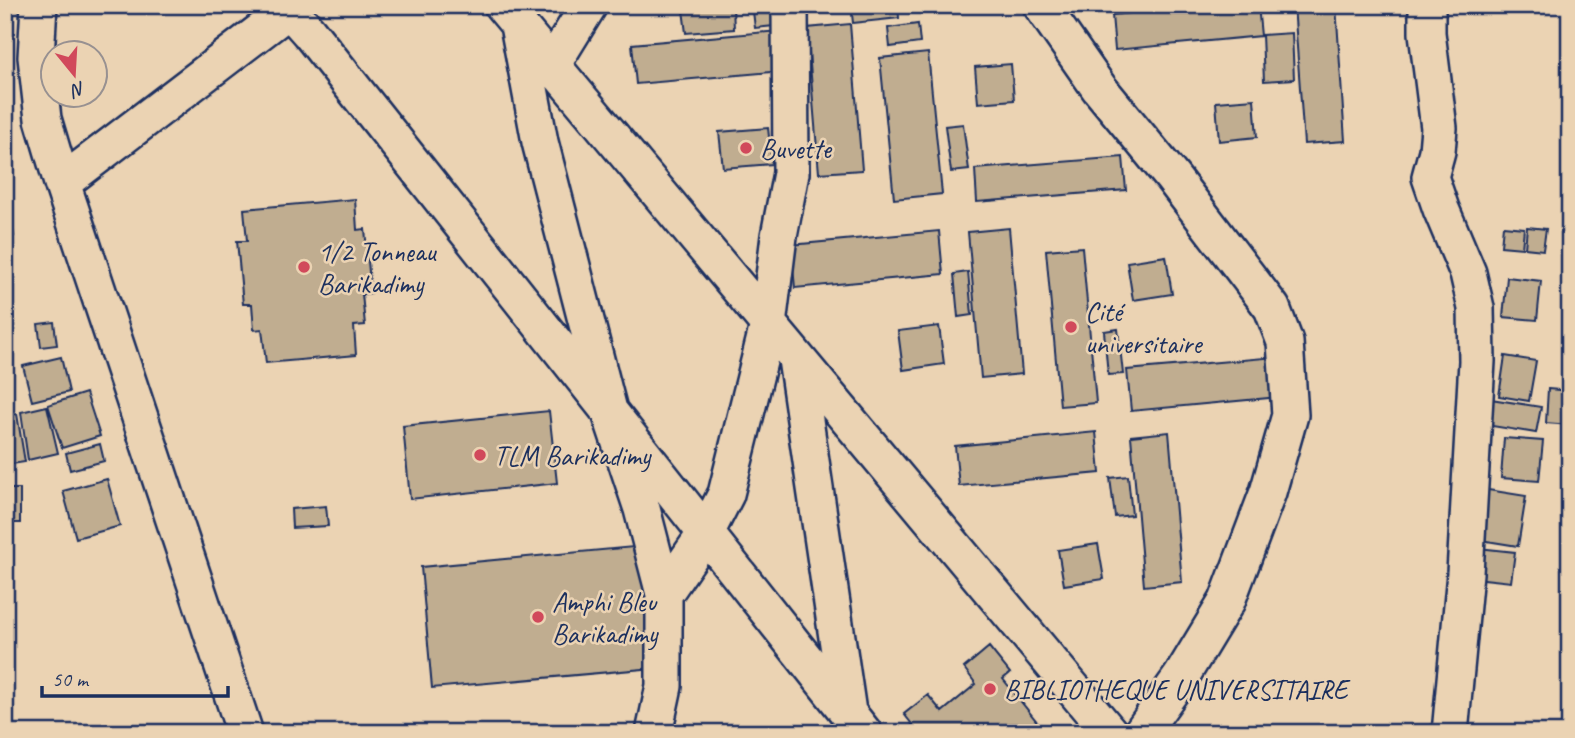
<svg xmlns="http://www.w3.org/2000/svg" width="1575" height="738" font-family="Caveat,sans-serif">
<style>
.building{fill:#c0ad90;stroke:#1b2f5e;stroke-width:2}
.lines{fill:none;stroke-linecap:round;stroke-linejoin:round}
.minor-casing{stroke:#1b2f5e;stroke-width:40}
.minor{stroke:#ebd3b3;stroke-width:35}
.poi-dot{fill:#d1495b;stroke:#ebd3b3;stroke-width:2.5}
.labels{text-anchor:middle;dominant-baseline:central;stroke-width:5;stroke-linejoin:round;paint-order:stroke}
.poi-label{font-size:28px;fill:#1b2f5e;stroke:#ebd3b3;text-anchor:start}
</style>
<rect width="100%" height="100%" fill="#ebd3b3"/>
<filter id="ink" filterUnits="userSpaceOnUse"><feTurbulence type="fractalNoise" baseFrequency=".0143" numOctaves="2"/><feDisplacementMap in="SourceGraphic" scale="14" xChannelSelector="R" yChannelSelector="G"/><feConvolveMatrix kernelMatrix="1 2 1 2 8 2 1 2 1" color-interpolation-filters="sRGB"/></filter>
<g filter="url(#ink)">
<!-- building -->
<path class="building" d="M851 5H898L899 18 853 23Z
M1210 5H1258L1261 36 1115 50 1112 15Z
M1294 5H1336L1345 141 1304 144Z
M733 6 734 29 686 33 683 10Z
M781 7 784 25 755 28 753 11Z
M850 24 862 170 819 173 807 28Z
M918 24 920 43 890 47 888 28Z
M779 31 782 71 636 84 632 44Z
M1292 33 1294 79 1264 81 1262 35Z
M928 53 942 194 894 199 880 58Z
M1011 64 1014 100 978 103 975 67Z
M1254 99 1257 137 1219 141 1216 102Z
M963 124 969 170 951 172 945 126Z
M768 128 772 164 723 168 719 132Z
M1123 157 1126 190 977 202 975 169Z
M6 191 14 236 5 238V192Z
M355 199 357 230 365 229 371 293 362 294 365 325 354 326 356 355 266 363 262 329 254 330 252 304H243L237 241H247L244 209Z
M1503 226 1524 228 1522 248 1501 246Z
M1527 227 1546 229 1543 250 1525 248Z
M1009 228 1022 374 981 378 968 232Z
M939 231 943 274 795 288 791 245Z
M1082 247 1096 403 1060 406 1046 250Z
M1166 256 1172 294 1133 300 1127 262Z
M968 272 972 315 958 317 954 274Z
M1507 277 1541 281 1537 320 1503 317Z
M54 322 57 345 41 347 38 324Z
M939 326 944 364 903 370 898 331Z
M1118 329 1123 374 1108 375 1104 331Z
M1505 356 1536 361 1529 401 1499 396Z
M61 357 69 392 32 401 23 366Z
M1276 357 1279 397 1131 411 1127 370Z
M1548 389 1570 391V425L1546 423Z
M86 393 100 436 62 448 48 405Z
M1491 399 1541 407 1536 433 1486 425Z
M47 406 58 453 28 460 21 412Z
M549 411 557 483 410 499 403 426Z
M17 414 25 462 5 465V415Z
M1096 432 1100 473 959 486 955 446Z
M1169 432 1182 582 1144 586 1131 436Z
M1504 438 1543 441 1539 481 1501 478Z
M100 444 104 461 70 470 66 453Z
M1128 476 1132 515 1115 517 1110 478Z
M107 479 120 526 76 538 63 491Z
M5 489H20V523H5Z
M1482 489 1526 496 1518 546 1474 539Z
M326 506 328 526 292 528 291 509Z
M1098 544 1104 579 1064 585 1058 550Z
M644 546 654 668 432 688 421 567Z
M1478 548 1515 552 1511 582 1475 578Z
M989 647 1010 673 1003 679 1046 733H919L904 714 928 695 942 712 976 684 964 668Z"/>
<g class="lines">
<!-- minor casing -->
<g class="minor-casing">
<path id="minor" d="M39 5 36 57 43 119 62 183 245 733
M285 5 309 32 864 733
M502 5 1110 733
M1041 5 1099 88 1172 177 1272 308 1285 342 1290 415 1268 492 1227 601 1181 677 1141 733
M1427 5V33L1439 128 1437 151 1430 177 1441 209 1468 273 1476 308 1477 361 1465 573 1450 733
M518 25 540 142 580 297 609 410 642 509 664 594
M552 65 589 5
M62 183 295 5
M796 359 848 712
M654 733 664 686V594L706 533 726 494 768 325 779 236 791 173 790 5"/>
</g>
<!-- minor -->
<use href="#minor" class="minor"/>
</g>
</g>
<!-- markers -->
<g class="poi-dot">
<circle cx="746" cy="148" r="7"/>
<circle cx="304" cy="267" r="7"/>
<circle cx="1071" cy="327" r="7"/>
<circle cx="480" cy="455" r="7"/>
<circle cx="538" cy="617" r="7"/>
<circle cx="990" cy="689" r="7"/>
</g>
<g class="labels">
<!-- poi labels -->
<g class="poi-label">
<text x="760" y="148">Buvette</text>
<text x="318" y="251">1/2 Tonneau<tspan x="318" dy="32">Barikadimy</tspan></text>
<text x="1085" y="311">Cité<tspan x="1085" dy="32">universitaire</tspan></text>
<text x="494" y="455">TLM Barikadimy</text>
<text x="552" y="601">Amphi Bleu<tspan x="552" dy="32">Barikadimy</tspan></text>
<text x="1004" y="689">BIBLIOTHEQUE UNIVERSITAIRE</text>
</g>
</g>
<!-- margin -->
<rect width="1575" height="738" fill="none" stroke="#ebd3b3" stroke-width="28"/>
<rect x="14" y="14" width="1547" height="710" fill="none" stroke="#1b2f5e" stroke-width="2.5" filter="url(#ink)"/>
<!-- north arrow -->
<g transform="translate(74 74) rotate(162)"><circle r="33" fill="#ebd3b3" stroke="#989191" stroke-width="2"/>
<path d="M0-5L12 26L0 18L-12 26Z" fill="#d1495b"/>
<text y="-10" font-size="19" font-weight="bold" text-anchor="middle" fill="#1b2f5e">N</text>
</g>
<!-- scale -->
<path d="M42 686v10h186v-10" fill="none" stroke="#1b2f5e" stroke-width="3.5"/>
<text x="52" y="686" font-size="21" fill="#1b2f5e" stroke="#ebd3b3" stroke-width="5" paint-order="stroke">50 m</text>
</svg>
